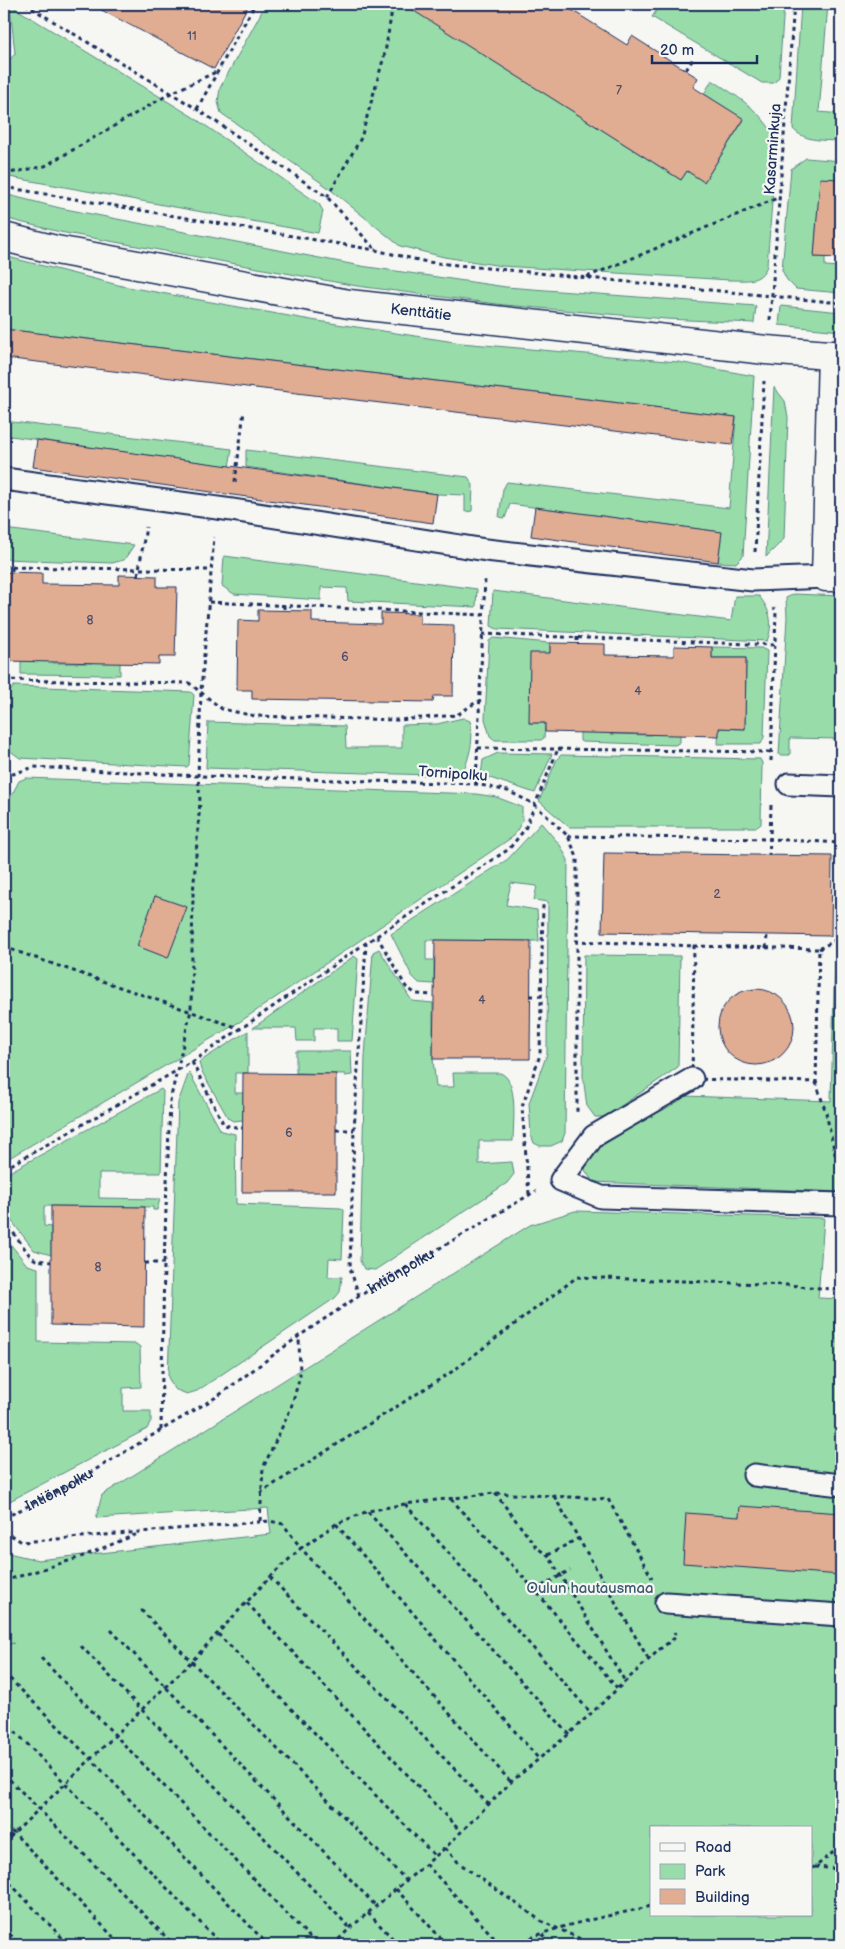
<svg xmlns="http://www.w3.org/2000/svg" width="845" height="1949" font-family="'Balsamiq Sans',sans-serif">
<style>
.green{fill:#98dda9;stroke:#5a8684;fill-rule:evenodd}
.building{fill:#e0ad93;stroke:#1b2f5e}
.lines{fill:none;stroke-linecap:round;stroke-linejoin:round}
.service-casing{stroke:#1b2f5e;stroke-width:25}
.minor-casing{stroke:#1b2f5e;stroke-width:31}
.path{stroke:#1b2f5e;stroke-width:3;stroke-dasharray:4 4;stroke-linecap:butt}
.service{stroke:#f6f6f2;stroke-width:21}
.minor{stroke:#f6f6f2;stroke-width:28}
.labels{text-anchor:middle;dominant-baseline:central;stroke-width:4.5;stroke-linejoin:round;paint-order:stroke}
.number-label{font-size:12px;fill:#4c4e6b}
.street-label{font-size:15px;fill:#1b2f5e;stroke:#f6f6f2}
.park-label{font-size:15px;fill:#3a5a71;stroke:#f6f6f2}
</style>
<rect width="100%" height="100%" fill="#f6f6f2"/>
<filter id="ink" filterUnits="userSpaceOnUse"><feTurbulence type="fractalNoise" baseFrequency=".02" numOctaves="2"/><feDisplacementMap in="SourceGraphic" scale="10" xChannelSelector="R" yChannelSelector="G"/><feConvolveMatrix kernelMatrix="1 2 1 2 8 2 1 2 1" color-interpolation-filters="sRGB"/></filter>
<g filter="url(#ink)">
<!-- green -->
<path class="green" d="M266 4H417L414 10 681 180 687 171 704 182 744 120 704 94 712 80C735 95 761 110 774 136 778 143 768 248 767 266 760 283 747 280 730 280L502 266 444 257 400 246 326 186 221 113 218 102 220 88Z
M661 4H784L779 77 774 83H762L652 17Z
M801 4H828L819 112 841 114V141C824 140 805 142 793 129Z
M10 5 193 117 319 204 323 211 318 233 4 176V65L15 54Z
M806 158 841 161V210L818 209 814 257H825V266L841 267V293L796 289 787 280 782 270 791 169Z
M4 194 60 208 361 266 506 287 756 306 754 323 666 319 505 305 357 286 60 232 4 218Z
M4 256 122 286 311 320 461 343 678 362 754 376 743 556 736 563 718 562 721 532 510 504 505 518 499 517 503 489 507 482 729 508 736 417 4 329Z
M781 306 841 312V331L779 325Z
M774 387 785 401 788 417 784 539 766 557Z
M4 421 232 449 229 467 4 435Z
M246 450 468 477 473 485 472 511 465 512V495L437 494 246 467Z
M4 529 134 545 124 560 112 563 4 559Z
M224 556 477 589 476 607 348 601 347 588 321 587V600L234 594 222 586Z
M493 591 731 621 735 596H759C770 610 774 623 767 641L497 629 491 626Z
M794 594 841 596V739L790 738V755H779L787 617 786 598Z
M493 638 550 643V653L529 723H545L544 738 541 740H495L490 736 485 719 489 641Z
M712 647 761 648 767 651 764 737 761 744H718L719 728 745 729 746 658H712Z
M21 653 52 654V663H92L93 655H120V675L21 674Z
M14 686 191 692 194 695 189 765 187 767 20 758 9 750V693Z
M463 718 470 721C475 741 469 756 462 776L206 768 208 722 345 726 346 748H402V725L437 724Z
M580 725 611 734 650 735 680 726V742L675 745 582 742 580 741Z
M498 753 552 754 535 793 481 775 483 760Z
M561 755 760 759 762 763 761 824 757 827H569L539 801 557 759Z
M26 778 476 794 496 797 522 807V821L514 836 241 1021 4 1161V810L19 781Z
M541 823 560 845 568 860 565 1133 562 1141 551 1146H540L534 1143 531 1135 529 1103 547 1054 548 902 534 900 537 886 511 883 506 905 537 910 539 941 426 940V960H434V984L419 983 412 976 391 934 508 859Z
M379 949 412 1001 433 1003V1059L436 1087H454L453 1073H500C519 1079 513 1124 513 1141H479V1164L512 1162 514 1174 507 1183 375 1270 364 1269 360 1261 365 1056 373 952Z
M841 954V1192L593 1182 585 1170 588 1155 673 1098 683 1096 831 1101 835 955Z
M584 955 680 956 678 1067 605 1117H595L587 1106 583 1077Z
M354 956 358 959 352 1041H337V1028H314V1041H297L296 1028H253Z
M248 1031V1073H235V1093H243V1120L233 1121 228 1118 201 1070 199 1062Z
M296 1051H351L352 1075 345 1076V1074L296 1073Z
M189 1072 221 1131 235 1134 236 1204 341 1208 344 1210 342 1259 329 1258 328 1277H342L340 1292 335 1298 197 1391 187 1394 174 1389 168 1377 178 1103Z
M161 1089 163 1091 161 1173H99V1198L160 1199 157 1210H153V1207L44 1206V1226L51 1227V1255L34 1250 4 1211V1175Z
M575 1211 824 1218 818 1298 841 1299V1945H4V1646L14 1643 4 1645V1552L38 1560 271 1534 268 1508 96 1518 102 1495 530 1225ZM651 1828H811V1915H651Z
M4 1236 27 1265 38 1268V1342L136 1344 140 1347 141 1387 123 1388V1411H151V1421L147 1429 4 1504Z"/>
<!-- building -->
<path class="building" d="M90 4H249L214 69Z
M403 4H562L627 45 632 36 698 78 693 87 744 119 704 182 687 171 681 180Z
M820 178 841 179V258L814 257Z
M4 329 736 417 732 445 4 358Z
M37 440 437 494 433 523 33 467Z
M535 507 722 532 718 562 531 536Z
M4 572 42 573V584L119 585V575L157 576V587H177L175 657H159V664L4 661Z
M258 610 312 611V622L381 624V613L420 614V624L454 625 453 696H434L433 702 252 699V690H237L238 620 258 621Z
M550 643 605 644V655L674 656V646L712 647V658H746L745 729 719 728V736L545 732V723H529L530 653H550Z
M604 853 832 856 831 936 602 932Z
M155 896 187 907 168 958 137 946Z
M435 940 531 941 530 1059H433Z
M718 1027a38 38 0 1 1 76 0a38 38 0 1 1-76 0Z
M243 1073 336 1074V1192H242Z
M51 1206 145 1207 144 1327 51 1325Z
M740 1506 841 1513V1575L683 1563 686 1513 739 1517Z"/>
<g class="lines">
<!-- service casing -->
<g class="service-casing">
<path id="service" d="M4 479 232 510 486 550 753 580 826 577
M789 784 841 786
M692 1079 594 1136 561 1180 601 1197 841 1204
M754 1475 841 1485
M666 1603 841 1615"/>
</g>
<!-- minor casing -->
<g class="minor-casing">
<g id="minor">
<path id="s2" d="M4 237 56 250 349 304 766 350 841 356"/>
<path d="M832 355 826 577H841"/>
</g>
</g>
<!-- path -->
<g class="path">
<path d="M25 4 197 109 327 197 375 249"/>
<path d="M686 70 693 59"/>
<path d="M197 109 255 4"/>
<path d="M4 174 45 166 171 93 218 71"/>
<path d="M4 187 375 250 427 262 841 303"/>
<path d="M327 197 361 138 385 53 393 4"/>
<path d="M587 277 780 197"/>
<path d="M770 320 794 4"/>
<path d="M235 482 244 411"/>
<path d="M755 552 764 381"/>
<path d="M4 567 211 570"/>
<path d="M12 567V572"/>
<path d="M138 575 146 527"/>
<path d="M209 602 483 615"/>
<path d="M284 605V611"/>
<path d="M482 634 775 645"/>
<path d="M577 637V643"/>
<path d="M4 680 189 683 222 709 255 716 398 720 457 715 478 701"/>
<path d="M4 680V776"/>
<path d="M478 748 771 752"/>
<path d="M771 761 776 611 774 608"/>
<path d="M4 777 34 767 198 776 476 784 508 791 534 804 568 836 577 857V1113"/>
<path d="M476 784 485 578"/>
<path d="M771 805 770 839 841 843"/>
<path d="M568 836 770 839 769 856"/>
<path d="M377 936 406 987 416 994 433 995"/>
<path d="M575 941 694 946"/>
<path d="M694 946 819 949 816 1082 692 1079Z"/>
<path d="M4 947 241 1029"/>
<path d="M766 948 767 935"/>
<path d="M819 949 841 937"/>
<path d="M530 996H542"/>
<path d="M192 1062 224 1125 242 1128"/>
<path d="M816 1082 826 1113 836 1158 841 1167"/>
<path d="M336 1130H354"/>
<path d="M4 1169 192 1062 366 943 509 849 525 829 558 749"/>
<path d="M529 1194 522 1107 540 1055 543 905"/>
<path d="M4 1220 31 1257 36 1260 51 1262"/>
<path d="M145 1263H164"/>
<path d="M359 1296 350 1268 354 1130 366 944"/>
<path d="M161 1430 164 1263 170 1101 191 1010 193 895 200 801 198 776 201 691 214 537"/>
<path d="M260 1493 453 1371 577 1277 788 1285 841 1290"/>
<path d="M495 1493 537 1548 548 1555 626 1683"/>
<path d="M554 1496 649 1660"/>
<path d="M451 1499 535 1590 618 1689"/>
<path d="M405 1504 591 1713"/>
<path d="M368 1512 569 1734"/>
<path id="s1" d="M4 1518 68 1486 218 1396 299 1336 359 1296 536 1191"/>
<path d="M260 1521 263 1468 291 1408 300 1376 299 1337"/>
<path d="M336 1524 538 1758"/>
<path d="M4 1531 22 1542 270 1521 283 1524 301 1548 336 1524 368 1511 405 1504 495 1493 608 1499 652 1578"/>
<path d="M548 1555 579 1538"/>
<path d="M270 1577 488 1804"/>
<path d="M4 1581 78 1558 140 1533"/>
<path d="M535 1590 570 1570"/>
<path d="M247 1603 460 1831"/>
<path d="M141 1610 406 1880"/>
<path d="M111 1630 376 1906"/>
<path d="M218 1634 435 1856"/>
<path d="M81 1646 350 1928"/>
<path d="M41 1658 317 1945"/>
<path d="M4 1673 91 1759 268 1945"/>
<path d="M4 1720 222 1945"/>
<path d="M4 1774 174 1945"/>
<path d="M4 1828 14 1833 121 1945"/>
<path d="M4 1843 192 1661 270 1577 301 1548 511 1782"/>
<path d="M445 1848 459 1863 541 1921 594 1945"/>
<path d="M426 1864 501 1945"/>
<path d="M815 1867 841 1869"/>
<path d="M811 1868 815 1867 841 1846"/>
<path d="M4 1877 69 1945"/>
<path d="M396 1889 447 1945"/>
<path d="M368 1913 399 1945"/>
<path d="M4 1928 20 1945"/>
<path d="M543 1934 549 1945"/>
<path d="M338 1940 343 1945"/>
<path d="M333 1945 350 1928 445 1848 511 1782 569 1734 660 1649 676 1637 674 1632"/>
<path d="M516 1945C555 1924 609 1917 651 1906"/>
</g>
<!-- service -->
<use href="#service" class="service"/>
<!-- minor -->
<use href="#minor" class="minor"/>
</g>
</g>
<g class="labels">
<!-- number labels -->
<g class="number-label">
<text x="192" y="36">11</text>
<text x="619" y="90">7</text>
<text x="90" y="620">8</text>
<text x="345" y="657">6</text>
<text x="638" y="691">4</text>
<text x="717" y="894">2</text>
<text x="482" y="1000">4</text>
<text x="289" y="1133">6</text>
<text x="98" y="1267">8</text>
</g>
<!-- street labels -->
<g class="street-label">
<text transform="translate(773 149) rotate(-86)">Kasarminkuja</text>
<text stroke="none"><textPath href="#s2" startOffset="424">Kenttätie</textPath></text>
<text transform="translate(453 774) rotate(4)">Tornipolku</text>
<text stroke="none"><textPath href="#s1" startOffset="468">Intiönpolku</textPath></text>
<text stroke="none"><textPath href="#s1" startOffset="62">Intiönpolku</textPath></text>
</g>
<!-- park labels -->
<g class="park-label">
<text x="590" y="1588">Oulun hautausmaa</text>
</g>
</g>
<!-- margin -->
<rect width="845" height="1949" fill="none" stroke="#f6f6f2" stroke-width="20"/>
<rect x="10" y="10" width="825" height="1929" fill="none" stroke="#1b2f5e" stroke-width="2" filter="url(#ink)"/>
<!-- legend -->
<rect x="650" y="1826" width="162" height="90" fill="#f6f6f2" stroke="#9ea6b7"/>
<rect x="660" y="1843" width="25" height="8" fill="#f6f6f2" stroke="#9ea6b7"/>
<text x="695" y="1852" font-size="15" fill="#1b2f5e">Road</text>
<rect x="660" y="1864" width="25" height="15" fill="#98dda9" stroke="#9ea6b7"/>
<text x="695" y="1876" font-size="15" fill="#1b2f5e">Park</text>
<rect x="660" y="1889" width="25" height="15" fill="#e0ad93" stroke="#9ea6b7"/>
<text x="695" y="1902" font-size="15" fill="#1b2f5e">Building</text>
<!-- scale -->
<path d="M652 55v8h105v-8" fill="none" stroke="#1b2f5e" stroke-width="2.5"/>
<text x="660" y="55" font-size="15" fill="#1b2f5e" stroke="#f6f6f2" stroke-width="4" paint-order="stroke">20 m</text>
</svg>
